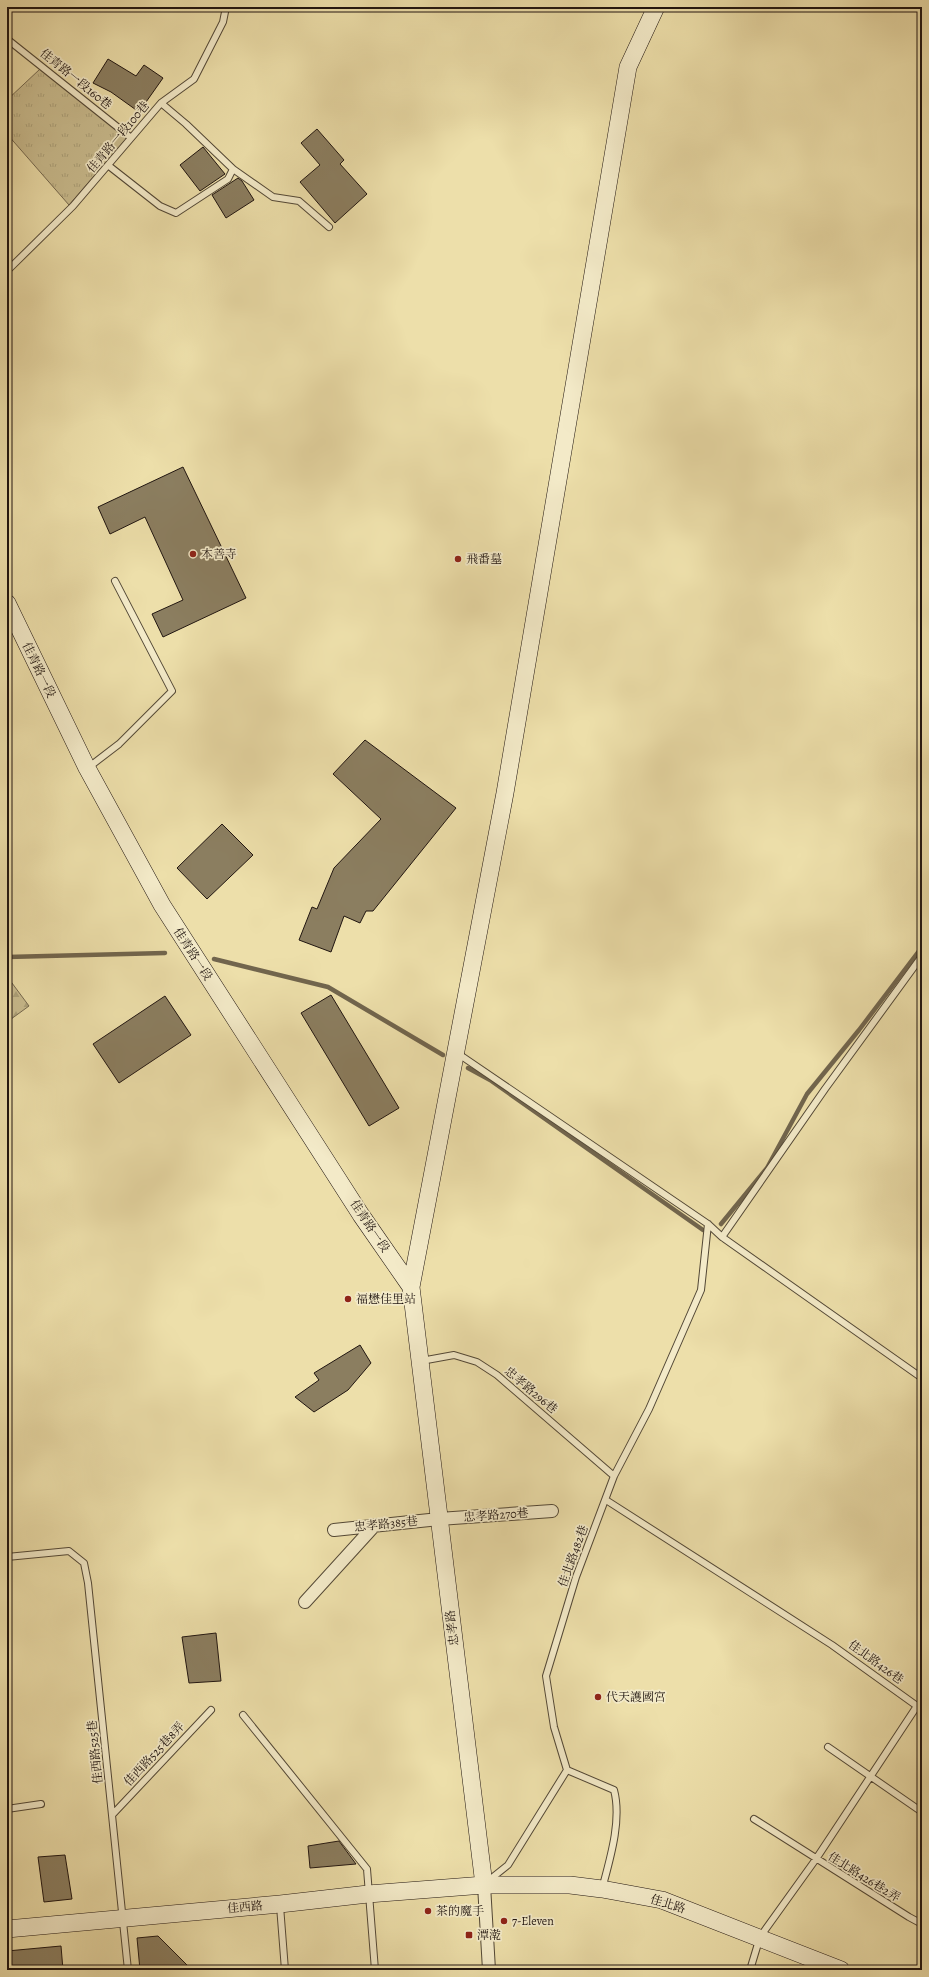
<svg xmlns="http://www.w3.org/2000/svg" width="929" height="1977" font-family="Alegreya,'Noto Serif TC',serif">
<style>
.forest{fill:url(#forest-firs);stroke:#756950}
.park{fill:url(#park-tufts);stroke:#756950}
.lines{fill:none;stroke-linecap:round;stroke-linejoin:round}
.stream{stroke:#71654d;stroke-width:4.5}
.building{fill:#8b7e60;stroke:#201510}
.lane-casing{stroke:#534836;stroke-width:8}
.street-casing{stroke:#534836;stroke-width:14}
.secondary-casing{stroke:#201510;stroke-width:18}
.lane{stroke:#f3eac8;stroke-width:6}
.street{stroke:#f3eac8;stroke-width:12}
.secondary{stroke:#f3eac8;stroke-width:17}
.poi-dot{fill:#8f2418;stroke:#f3eac8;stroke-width:1.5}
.labels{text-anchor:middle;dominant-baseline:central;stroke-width:3.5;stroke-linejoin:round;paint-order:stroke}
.street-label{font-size:12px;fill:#201510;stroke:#f3eac8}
.poi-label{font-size:12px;fill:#201510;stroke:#f3eac8;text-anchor:start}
</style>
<defs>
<pattern id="forest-firs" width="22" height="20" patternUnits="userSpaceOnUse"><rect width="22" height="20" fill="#cabd90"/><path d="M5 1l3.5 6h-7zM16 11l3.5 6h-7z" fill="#ada27b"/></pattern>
<pattern id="park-tufts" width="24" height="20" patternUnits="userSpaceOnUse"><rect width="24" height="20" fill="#cabd90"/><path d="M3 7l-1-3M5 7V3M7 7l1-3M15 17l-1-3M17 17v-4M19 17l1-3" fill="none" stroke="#ada27b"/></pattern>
</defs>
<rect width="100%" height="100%" fill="#eddfaa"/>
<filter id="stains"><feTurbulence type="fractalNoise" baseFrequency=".005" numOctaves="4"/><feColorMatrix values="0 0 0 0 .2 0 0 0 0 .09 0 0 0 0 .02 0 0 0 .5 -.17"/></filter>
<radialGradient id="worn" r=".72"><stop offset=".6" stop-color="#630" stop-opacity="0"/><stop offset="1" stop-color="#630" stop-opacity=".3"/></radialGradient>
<!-- forest -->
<path class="forest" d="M7 979H9L29 1006 7 1022Z"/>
<!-- park -->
<path class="park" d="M40 69 127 138 69 205 7 134V100Z"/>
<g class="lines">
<!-- stream -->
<path class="stream" d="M7 957 165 953
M214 959 328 987 443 1055
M468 1068 490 1080 703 1230
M721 1224 767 1168 807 1094 859 1030 922 947"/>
</g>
<!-- building -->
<path class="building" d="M108 59 136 76 144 65 163 78 139 112 111 92 93 83Z
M317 129 344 160 340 164 367 194 335 223 300 182 320 165 301 143Z
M203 147 225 174 200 191 180 165Z
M238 178 242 181 254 200 226 218 212 195Z
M183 467 246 598 163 637 152 614 183 600 145 517 110 534 98 507Z
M365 740 456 808 373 911H366L360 923 344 916 331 952 299 940 312 907 317 909 334 868 381 819 333 774Z
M222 824 253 855 207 899 177 868Z
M331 995 399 1108 369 1126 301 1013Z
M165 996 191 1035 119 1083 93 1044Z
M360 1345 371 1363 348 1390 314 1412 295 1397 319 1380 314 1373Z
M216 1633 221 1681 189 1683 182 1637Z
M339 1841 356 1864 310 1868 308 1846Z
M65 1855 72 1899 44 1902 38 1857Z
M158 1936 192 1970H140L137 1938Z
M61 1946 63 1970H7V1951Z"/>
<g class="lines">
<!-- lane casing -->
<g class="lane-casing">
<path id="lane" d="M7 39 130 137
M161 103 186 124 233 169 273 197 299 201 329 227
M109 166 160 206 176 213 228 179 233 169
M7 271 73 206 161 103 194 79 223 22 226 7
M89 767 119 744 172 691 115 581
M457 1053 708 1224 722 1237 825 1089 922 956
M722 1237 922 1378
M421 1361 454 1355 477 1362 497 1375 614 1476
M606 1500 832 1645 917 1706 816 1859 760 1937 750 1970
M7 1557 69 1551 84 1563 88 1583 128 1970
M243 1715 367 1869 375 1970
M828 1747 922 1812
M567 1770 614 1790C622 1820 610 1859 602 1889
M7 1809 41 1804
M113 1814 211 1710
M754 1819 909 1917 922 1924
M488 1881 508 1865 567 1770 554 1727 546 1676 576 1577 614 1476 649 1409 701 1290 708 1224
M280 1906 285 1970"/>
</g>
<!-- street casing -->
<g class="street-casing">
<path id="street" d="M334 1530 439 1519 552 1511
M305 1602 375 1525
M484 1885 489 1970"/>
</g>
<!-- secondary casing -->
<g class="secondary-casing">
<path id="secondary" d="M7 603 87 768 162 905 361 1215 411 1287
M484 1885 411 1287 505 793 628 67 656 7
M7 1929 280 1904 368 1894 484 1885H570L602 1889 662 1900 841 1970"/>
</g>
<!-- lane -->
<use href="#lane" class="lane"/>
<!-- street -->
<use href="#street" class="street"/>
<!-- secondary -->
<use href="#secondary" class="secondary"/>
</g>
<!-- markers -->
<g class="poi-dot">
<circle cx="193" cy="554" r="4"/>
<circle cx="458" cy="559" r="4"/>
<circle cx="348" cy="1299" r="4"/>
<circle cx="598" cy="1697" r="4"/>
<circle cx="428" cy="1911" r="4"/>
<circle cx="504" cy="1921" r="4"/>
<rect x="465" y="1931" width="8" height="8" rx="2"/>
</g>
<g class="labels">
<!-- street labels -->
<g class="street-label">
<text transform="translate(76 79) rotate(39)">佳青路一段160巷</text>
<text transform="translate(118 137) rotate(-50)">佳青路一段100巷</text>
<text transform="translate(39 670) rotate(64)">佳青路一段</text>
<text transform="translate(193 954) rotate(57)">佳青路一段</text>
<text transform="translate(370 1226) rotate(56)">佳青路一段</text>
<text transform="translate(531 1390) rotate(40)">忠孝路296巷</text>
<text transform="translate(496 1515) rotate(-4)">忠孝路270巷</text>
<text transform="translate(386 1524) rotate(-6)">忠孝路385巷</text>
<text transform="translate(573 1556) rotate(-70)">佳北路482巷</text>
<text transform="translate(452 1628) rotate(-97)">忠孝路</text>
<text transform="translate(876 1662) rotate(36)">佳北路426巷</text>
<text transform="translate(95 1752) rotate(-96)">佳西路525巷</text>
<text transform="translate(154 1754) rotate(-47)">佳西路525巷8弄</text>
<text transform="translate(864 1877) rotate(32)">佳北路426巷2弄</text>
<text transform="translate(668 1904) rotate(17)">佳北路</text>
<text transform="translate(245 1907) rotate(-5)">佳西路</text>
</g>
<!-- poi labels -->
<g class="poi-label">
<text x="201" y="554">本善寺</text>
<text x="466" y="559">飛番墓</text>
<text x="356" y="1299">福懋佳里站</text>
<text x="606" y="1697">代天護國宮</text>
<text x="436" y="1911">茶的魔手</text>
<text x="512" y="1921">7-Eleven</text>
<text x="477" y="1935">潭漧</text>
</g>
</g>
<!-- margin -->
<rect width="929" height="1977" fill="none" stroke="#eddfaa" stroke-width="24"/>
<rect x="8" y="8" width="913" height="1961" fill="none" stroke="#201510" stroke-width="2"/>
<rect x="12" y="12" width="905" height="1953" fill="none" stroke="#201510"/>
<rect width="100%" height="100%" filter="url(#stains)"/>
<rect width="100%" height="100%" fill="url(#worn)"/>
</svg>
